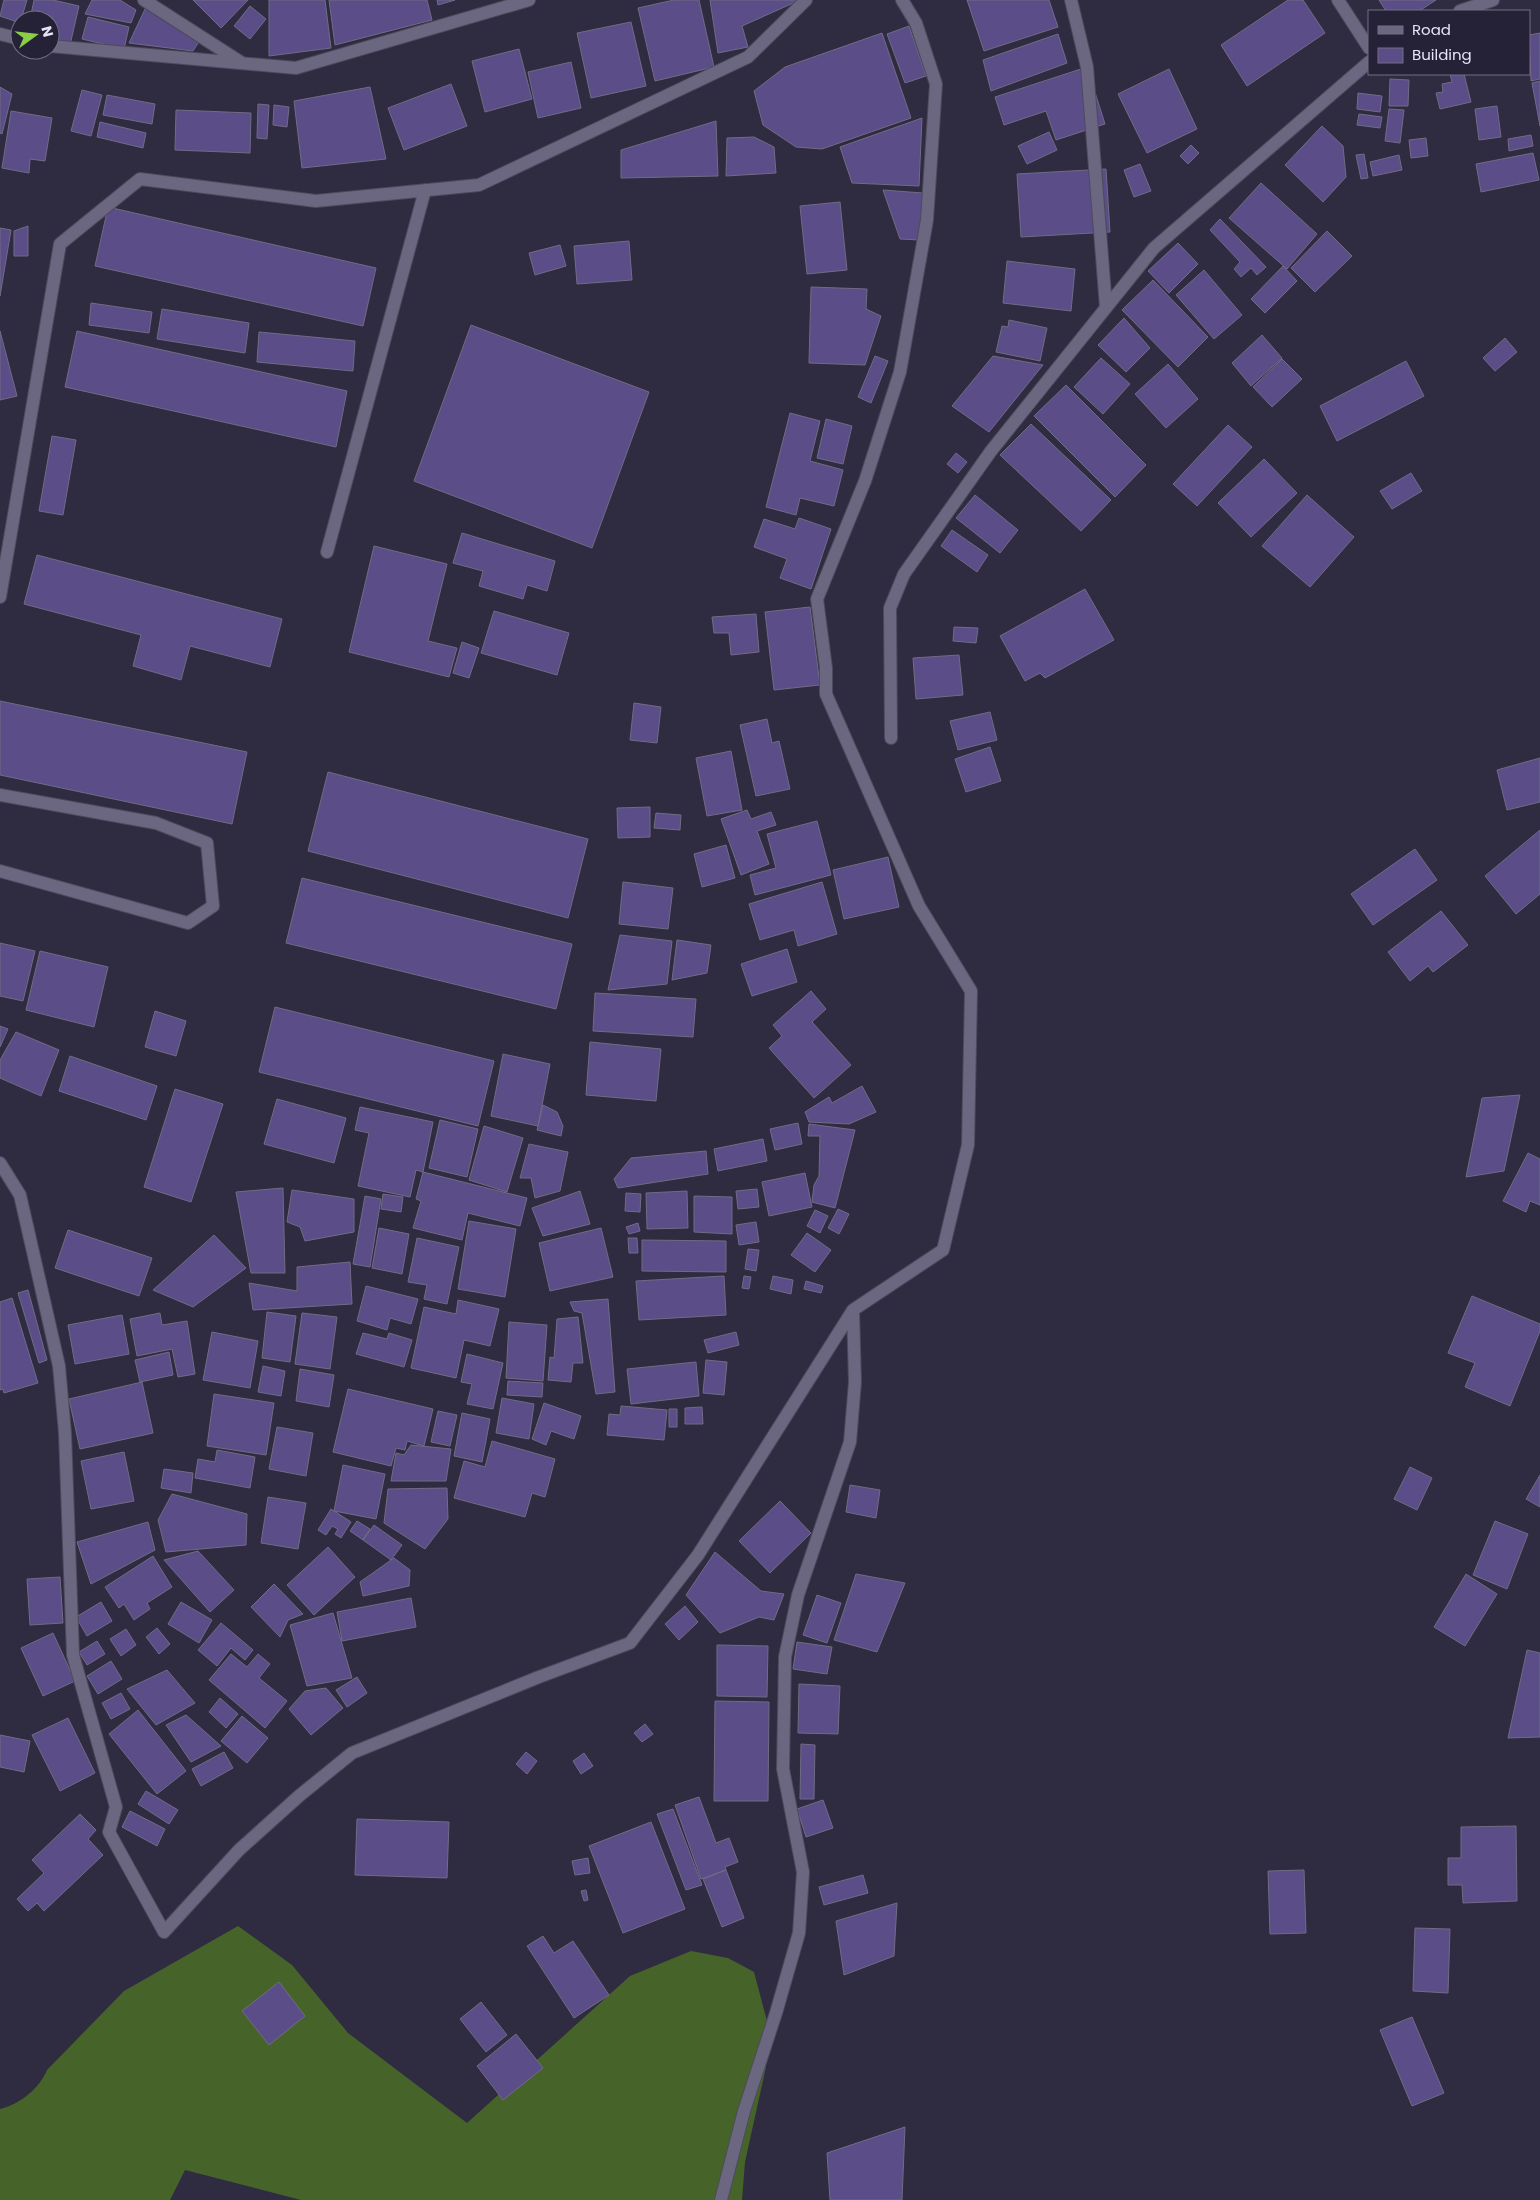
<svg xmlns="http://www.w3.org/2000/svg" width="1540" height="2200" font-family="Poppins,sans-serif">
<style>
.forest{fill:#46642a}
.building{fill:#5b4d87;stroke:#706c85}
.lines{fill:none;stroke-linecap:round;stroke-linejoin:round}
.street-casing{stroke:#4e4a5c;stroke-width:14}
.street{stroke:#6b6781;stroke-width:12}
</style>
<rect width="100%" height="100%" fill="#2f2b41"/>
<!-- forest -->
<path class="forest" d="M238 1926 292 1965 348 2033 467 2123 630 1976 691 1951 728 1958 754 1972 768 2025 766 2067 745 2162 742 2200H301L185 2170 170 2200H0V2109C20 2104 39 2089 47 2070L124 1991Z"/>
<!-- building -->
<path class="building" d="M4 0H27L20 23 0 16Z
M34 0H53L79 6 70 45 50 40V20H30Z
M92 0H120L136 10 131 23 85 14Z
M193 0H248L221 28Z
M269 0H325L331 48 269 56Z
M329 0H427L432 20 335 45Z
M437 0H455L438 5Z
M674 0H699L714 67 655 81 638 8Z
M710 0H800L742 26 748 47 718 53Z
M967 0H1049L1058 27 984 51Z
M1288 0H1303L1325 33 1247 86 1221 45Z
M1379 0H1436L1419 11H1386Z
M250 6 266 19 250 39 234 26Z
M146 7 200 40 193 51 129 43Z
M88 17 129 27 124 49 82 39Z
M631 22 646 86 591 98 577 33Z
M909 26 926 76 905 83 887 34Z
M882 33 911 118 822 149 796 147 763 125 754 91 785 67Z
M1540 33V79L1531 81 1529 35Z
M1058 34 1067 63 991 91 983 60Z
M519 49 532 99 485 112 472 61Z
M571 62 581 108 538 118 528 72Z
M1087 67 1105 124 1056 140 1046 111 1004 125 995 97Z
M1169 69 1197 129 1147 153 1118 94Z
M1450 74H1464L1471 102 1440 109 1436 93 1443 92 1442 84 1452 82Z
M1390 79 1409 80 1408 106H1389Z
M1540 81V126L1532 83Z
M451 84 467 126 404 150 388 108Z
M0 87 12 94 2 134 0 133Z
M370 87 386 159 302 168 294 101Z
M82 90 102 95 91 136 71 131Z
M1358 93 1382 96 1380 112 1357 109Z
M107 95 155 104 152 124 103 115Z
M258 104 269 105 267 139 257 138Z
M274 105 289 107 287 127 273 125Z
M1497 106 1501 137 1479 140 1475 109Z
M1389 109 1404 110 1400 143 1385 141Z
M176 110 251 113 250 153 175 150Z
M11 111 52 118 45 161 30 159 29 173 2 168Z
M1359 114 1382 117 1380 128 1357 125Z
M922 118 919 186 852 183 840 147Z
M716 121 718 176 621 178V150Z
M100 122 146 133 143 148 97 137Z
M1322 126 1343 146 1346 177 1323 202 1285 165Z
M1049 132 1057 150 1027 164 1018 146Z
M1531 135 1533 146 1509 151 1508 139Z
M754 137 774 147 776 173 726 176 727 138Z
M1426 138 1428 156 1411 158 1409 140Z
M1191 145 1199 153 1188 164 1180 156Z
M1533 153 1539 180 1481 192 1476 164Z
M1364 154 1368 178 1361 179 1356 155Z
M1399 155 1402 170 1373 176 1370 162Z
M1140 164 1151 191 1134 197 1124 170Z
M1106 169 1110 232 1021 237 1017 174Z
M1261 183 1317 234 1287 269 1229 218Z
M883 190 923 193 919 240 900 239Z
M840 202 847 270 807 274 800 206Z
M108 207 376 268 363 326 95 266Z
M1220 219 1266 267 1257 275 1251 268 1241 277 1234 269 1240 262 1210 230Z
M28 226V256H14V231Z
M0 228 11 230 0 296Z
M1327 231 1352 256 1315 292 1291 268Z
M629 241 632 280 577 284 574 246Z
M1178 243 1198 264 1169 293 1148 271Z
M560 245 566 266 535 275 529 253Z
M1007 261 1075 269 1071 311 1003 303Z
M1283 266 1297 281 1265 313 1251 299Z
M1204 270 1242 315 1214 339 1176 295Z
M1153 280 1208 337 1178 367 1122 310Z
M811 287 867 289 866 309 881 316 865 365 809 363Z
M91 303 152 312 149 333 89 325Z
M162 309 249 323 245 353 157 339Z
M1124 318 1150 348 1126 372 1098 345Z
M1009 320 1047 328 1040 361 996 352 1002 326 1008 327Z
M471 325 649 392 592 548 414 481Z
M0 331 17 396 0 400Z
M77 331 347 391 336 447 65 387Z
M259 332 355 341 353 371 257 362Z
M1262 335 1282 358 1251 386 1232 363Z
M1505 338 1517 352 1495 371 1483 358Z
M875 356 888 361 871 403 858 397Z
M993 356 1043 365 989 432 952 406Z
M1101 358 1130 384 1103 414 1074 387Z
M1282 359 1302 379 1272 407 1253 387Z
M1406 361 1424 396 1337 441 1320 406Z
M1168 364 1198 399 1166 428 1135 394Z
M1066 385 1146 465 1115 497 1034 416Z
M790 413 820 421 810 461 843 470 834 506 800 498 796 515 766 507Z
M826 419 852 426 843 464 817 458Z
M1031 424 1111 500 1081 531 1000 455Z
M1228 425 1252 447 1197 506 1173 484Z
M52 436 76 440 63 515 39 511Z
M956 453 967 462 958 473 947 464Z
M1264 459 1297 493 1251 537 1218 503Z
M1411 473 1422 491 1392 509 1380 491Z
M975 495 1018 530 1000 553 956 518Z
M1307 495 1354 537 1310 587 1262 546Z
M799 518 831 529 811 589 780 578 787 559 754 547 764 519 795 529Z
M952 530 988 555 977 572 941 546Z
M462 533 555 561 547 591 527 585 523 599 479 586 483 571 453 563Z
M374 546 447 564 428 641 457 648 449 677 349 652Z
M37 555 282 619 270 667 190 646 181 680 133 666 141 635 24 604Z
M1085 589 1114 640 1045 678 1040 673 1025 681 1000 636Z
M810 607 820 685 774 690 765 612Z
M494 611 569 633 557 675 481 653Z
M756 614 759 652 731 655 729 633H714L712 617Z
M954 627 978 628 976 643 953 641Z
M462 642 479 648 469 678 453 673Z
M959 655 963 695 916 699 913 658Z
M0 701 247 752 232 824 0 775Z
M634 703 661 707 657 743 630 740Z
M990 712 997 740 958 750 950 721Z
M767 719 772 743 779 741 790 789 756 796 740 725Z
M990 747 1001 781 966 792 955 759Z
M731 751 742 810 707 816 696 758Z
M1540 758V802L1507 810 1497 770Z
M328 772 588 839 568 918 308 851Z
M650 807V837L618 838 617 808Z
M747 810 751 819 771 812 776 825 757 831 769 864 741 875 721 819Z
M656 813 681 815 680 830 654 828Z
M817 821 831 875 755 895 750 875 776 868 767 834Z
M1540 830V894L1516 914 1485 876Z
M726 845 735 878 702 887 694 854Z
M1415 849 1437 880 1373 925 1351 894Z
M888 857 899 907 844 919 833 870Z
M302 878 572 944 556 1009 286 943Z
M623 882 673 888 668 929 619 924Z
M822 882 837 934 798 946 794 930 760 940 749 904Z
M1441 911 1468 945 1433 972 1428 966 1410 981 1388 952Z
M620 935 672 941 667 984 608 990Z
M677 940 711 945 707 973 672 980Z
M0 943 35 951 23 1001 0 996Z
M787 949 797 982 752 996 741 964Z
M40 951 108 967 94 1027 26 1010Z
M811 991 826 1009 812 1022 851 1065 814 1098 769 1048 782 1036 773 1025Z
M595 993 696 999 693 1037 593 1031Z
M275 1007 494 1061 478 1126 259 1072Z
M155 1011 186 1021 176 1056 145 1047Z
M0 1026 8 1029 0 1047Z
M16 1032 59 1050 41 1096 0 1078V1060Z
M590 1042 661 1049 656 1101 586 1095Z
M503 1054 550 1064 538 1126 491 1116Z
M70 1056 157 1086 146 1120 59 1091Z
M862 1086 876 1112 849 1124 809 1122 805 1112 829 1097 832 1103Z
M175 1089 223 1104 191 1202 144 1187Z
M1520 1095 1504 1171 1466 1177 1482 1098Z
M277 1099 346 1118 334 1163 264 1144Z
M543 1105 557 1112 563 1126 561 1136 537 1130Z
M360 1107 433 1122 423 1172 416 1170 410 1197 358 1186 369 1133 355 1130Z
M440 1120 478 1129 467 1177 429 1168Z
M798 1123 802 1144 775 1150 770 1129Z
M809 1124 855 1130 835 1208 812 1202 814 1185 819 1176 820 1136H808Z
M484 1126 523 1138 507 1192 469 1180Z
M763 1139 767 1161 718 1171 714 1149Z
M529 1144 568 1152 560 1191 535 1198 531 1178H520Z
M706 1151 708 1174 618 1188 614 1179 631 1158Z
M1528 1153 1540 1159V1205L1530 1201 1526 1212 1503 1201Z
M423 1172 527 1198 520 1226 468 1213 462 1240 413 1228 421 1201 416 1199Z
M805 1173 812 1207 769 1216 762 1182Z
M283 1188 285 1273H251L236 1192Z
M757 1189 759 1207 738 1209 736 1191Z
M292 1190 354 1199V1232L305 1241 300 1227 287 1222Z
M580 1191 590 1224 543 1236 532 1208Z
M687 1191 688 1228 647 1229 646 1193Z
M626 1193 641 1194 640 1212 625 1211Z
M383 1194 403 1197 401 1212 381 1209Z
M365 1196 381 1199 370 1267 353 1264Z
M694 1196 732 1197V1234L694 1232Z
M838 1209 849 1214 839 1234 828 1228Z
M815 1210 828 1216 820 1233 807 1226Z
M469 1221 516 1229 505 1297 458 1289Z
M756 1222 759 1242 739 1245 736 1225Z
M638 1223 640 1231 629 1234 626 1227Z
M379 1228 409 1234 402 1274 372 1268Z
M601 1228 613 1277 550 1291 539 1243Z
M68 1230 152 1258 139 1296 55 1268Z
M807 1233 831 1250 815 1272 791 1255Z
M214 1235 246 1268 193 1307 153 1290Z
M417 1238 459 1247 447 1304 424 1299 427 1285 408 1282Z
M628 1238H637L638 1253H629Z
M642 1240 726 1241V1272L642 1271Z
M748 1249 759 1250 756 1271 745 1269Z
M350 1262 352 1304 253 1310 249 1283 297 1291V1267Z
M724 1276 726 1315 639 1320 636 1281Z
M744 1276 751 1277 749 1289 742 1288Z
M773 1276 793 1280 791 1294 770 1289Z
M806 1281 823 1286 821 1293 804 1289Z
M366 1286 418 1299 411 1324 390 1318 387 1330 357 1321Z
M28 1290 47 1360 39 1363 18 1293Z
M1472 1296 1540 1324V1331L1510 1406 1465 1387 1475 1363 1448 1353Z
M12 1298 38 1383 4 1393 3 1389 0 1390V1302Z
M608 1299 615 1392 596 1394 582 1313 574 1311 570 1302Z
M458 1300 499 1309 490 1346 464 1340 456 1378 411 1368 424 1307 456 1314Z
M267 1312 296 1316 290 1362 262 1358Z
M160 1313 162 1325 187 1321 195 1374 178 1377 172 1349 137 1356 130 1319Z
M302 1313 337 1317 330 1369 295 1364Z
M122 1315 129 1354 75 1364 68 1325Z
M578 1317 583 1363H573L571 1382 548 1380 550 1357 554 1358 557 1319Z
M509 1322 547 1325 543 1381 506 1378Z
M212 1332 258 1341 250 1388 203 1380Z
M736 1332 739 1345 708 1353 704 1340Z
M363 1333 387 1339 389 1333 412 1340 404 1367 356 1354Z
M169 1352 173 1375 140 1382 135 1360Z
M467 1354 503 1363 493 1409 467 1404 472 1384 461 1382Z
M706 1360 727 1362 724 1395 703 1393Z
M696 1362 699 1396 631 1404 627 1369Z
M263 1366 285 1371 281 1396 258 1392Z
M300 1369 334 1375 329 1407 296 1401Z
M508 1381 543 1383 542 1397 507 1395Z
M142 1382 153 1433 80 1449 69 1399Z
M348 1389 433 1409 424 1446 407 1441 405 1450 396 1448 391 1466 333 1452Z
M214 1394 274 1403 266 1455 207 1446Z
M502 1398 534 1404 529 1439 496 1433Z
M544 1403 581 1416 574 1439 551 1431 546 1445 532 1439Z
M621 1406 667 1410 664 1440 607 1435 609 1414 620 1415Z
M702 1407 703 1424H685V1408Z
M669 1409H677V1427H669Z
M438 1411 457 1415 450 1446 431 1442Z
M462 1413 490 1419 482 1462 454 1456Z
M277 1427 313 1433 306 1476 269 1469Z
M492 1441 555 1459 545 1497 532 1493 525 1517 454 1498 464 1461 485 1467Z
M411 1445 451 1449 446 1481H391L396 1453 404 1455Z
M217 1450 255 1457 250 1488 195 1478 198 1459 215 1462Z
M124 1452 134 1501 91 1509 81 1461Z
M343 1465 385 1474 376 1519 334 1511Z
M1410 1467 1432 1478 1417 1510 1394 1499Z
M164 1469 193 1473 191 1493 161 1488Z
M1540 1475V1507L1526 1499Z
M850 1485 880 1490 876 1518 846 1512Z
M447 1488 448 1519 425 1549 384 1523 388 1489Z
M172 1494 247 1514 246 1545 166 1552 158 1520Z
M268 1497 306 1503 298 1549 261 1543Z
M780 1501 811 1533 770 1573 739 1541Z
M331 1509 351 1522 341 1538 335 1534 338 1529 332 1526 326 1535 318 1530Z
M357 1521 370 1529 363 1540 350 1531Z
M1495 1521 1528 1534 1507 1589 1473 1575Z
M148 1522 155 1550 91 1584 77 1542Z
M374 1525 402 1545 391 1560 363 1540Z
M328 1547 355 1577 314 1615 287 1585Z
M198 1551 234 1590 210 1612 164 1560Z
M715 1552 761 1591 784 1594 774 1620 759 1617 720 1633 686 1595Z
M153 1556 172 1587 147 1603 150 1609 134 1620 124 1604 119 1608 105 1587Z
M394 1558 410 1570 409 1586 363 1596 360 1582Z
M856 1574 905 1583 877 1652 834 1640Z
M1466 1574 1497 1594 1465 1646 1434 1627Z
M60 1577 63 1623 30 1625 27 1579Z
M274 1584 303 1614 288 1620 280 1637 251 1607Z
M817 1595 841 1603 827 1643 803 1635Z
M411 1598 416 1627 342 1641 337 1612Z
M101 1602 112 1621 87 1636 76 1617Z
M181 1602 212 1620 199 1643 168 1624Z
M685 1606 698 1622 679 1640 665 1624Z
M333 1613 352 1678 307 1686 290 1625Z
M221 1623 253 1650 245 1660 231 1648 217 1666 198 1650Z
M157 1628 170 1644 159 1654 146 1637Z
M126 1629 136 1645 121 1656 110 1639Z
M53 1633 75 1681 43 1696 21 1648Z
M97 1641 105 1654 87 1665 79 1652Z
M797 1642 832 1647 827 1674 793 1669Z
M717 1645 768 1646 767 1697 717 1696Z
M1527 1650 1540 1653V1737L1508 1738Z
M231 1654 247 1667 258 1654 270 1664 259 1678 287 1701 265 1728 209 1680Z
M111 1661 122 1679 98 1694 87 1676Z
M167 1670 195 1703 156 1725 127 1689Z
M357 1677 367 1693 347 1707 336 1690Z
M799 1684 840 1686 838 1734 798 1733Z
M326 1688 343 1708 311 1735 289 1709 305 1691Z
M121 1693 130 1709 111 1719 102 1703Z
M220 1698 238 1714 226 1728 209 1712Z
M715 1701 769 1702 768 1801H714Z
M138 1710 186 1771 157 1794 109 1734Z
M186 1715 221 1746 191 1762 166 1725Z
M242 1716 268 1738 247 1763 221 1741Z
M68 1718 95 1773 60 1791 32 1735Z
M645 1724 653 1734 642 1742 634 1733Z
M0 1735 30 1741 24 1772 0 1767Z
M801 1744 815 1745 814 1799H800Z
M224 1752 233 1768 201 1786 192 1769Z
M526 1752 537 1761 527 1774 516 1764Z
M584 1753 593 1766 581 1774 573 1761Z
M146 1791 178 1810 169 1824 138 1804Z
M699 1797 716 1843 729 1838 738 1862 725 1867 726 1870 701 1879 675 1805Z
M823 1800 833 1828 806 1837 797 1809Z
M673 1809 702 1885 686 1890 657 1814Z
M130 1811 165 1829 157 1846 122 1827Z
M80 1814 96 1830 88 1839 103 1855 44 1911 37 1903 28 1911 17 1899 44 1873 32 1860Z
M357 1819 449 1822 447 1878 355 1875Z
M651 1822 685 1909 623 1933 589 1846Z
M1516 1826 1517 1901 1463 1903 1462 1885H1448V1858H1461V1827Z
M588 1858 590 1873 575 1875 572 1861Z
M726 1870 744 1918 722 1927 703 1879Z
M1304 1870 1306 1933 1270 1934 1268 1871Z
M863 1875 868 1893 824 1905 819 1887Z
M586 1890 588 1900 584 1901 581 1891Z
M897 1903 894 1956 844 1975 836 1921Z
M1415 1928 1450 1929 1448 1993 1413 1991Z
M543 1936 554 1953 573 1941 609 1995 574 2018 527 1946Z
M279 1982 305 2016 269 2045 242 2011Z
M481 2002 507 2035 486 2052 460 2019Z
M1412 2017 1444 2093 1412 2106 1380 2030Z
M516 2034 543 2068 503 2100 477 2066Z
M905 2127 902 2200H830L827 2153Z"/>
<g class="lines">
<!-- street casing -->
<g class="street-casing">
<path id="street" d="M144 0 242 63
M1071 0 1087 67 1106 307
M1338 0 1369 48
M1460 11 1493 0
M0 34 20 39
M50 46 296 68 529 0
M327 552 425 190
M0 597 60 244 140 179 316 201 479 185 748 57 806 0
M891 738 890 608 904 574 991 451 1154 248 1369 62
M0 795 156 823 207 843 213 906 188 923 0 871
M0 1163 20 1195 59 1366 65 1433 73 1655 116 1807 109 1832 164 1932 239 1850 299 1796 352 1753 539 1677 630 1643 698 1555 853 1310
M721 2200 744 2111 776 2013 799 1933 803 1872 783 1769 785 1657 798 1595 850 1442 855 1382 853 1310 943 1250 968 1145 971 991 919 906 826 694V668L817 599 865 481 900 372 927 220 936 84 916 23 902 0"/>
</g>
<!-- street -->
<use href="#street" class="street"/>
</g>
<!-- legend -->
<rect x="1368" y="10" width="162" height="65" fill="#252137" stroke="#736f83"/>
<rect x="1378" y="26" width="25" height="8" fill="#6b6781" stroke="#736f83"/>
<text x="1412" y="35" font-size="15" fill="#e7e5f4">Road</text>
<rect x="1378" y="48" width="25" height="15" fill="#5b4d87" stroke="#736f83"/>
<text x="1412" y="60" font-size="15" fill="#e7e5f4">Building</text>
<!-- north arrow -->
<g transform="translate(35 35) rotate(75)"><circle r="24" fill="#252137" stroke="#736f83"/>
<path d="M0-4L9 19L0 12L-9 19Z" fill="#8bce46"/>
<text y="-8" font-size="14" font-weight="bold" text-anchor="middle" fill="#e7e5f4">N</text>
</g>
</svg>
